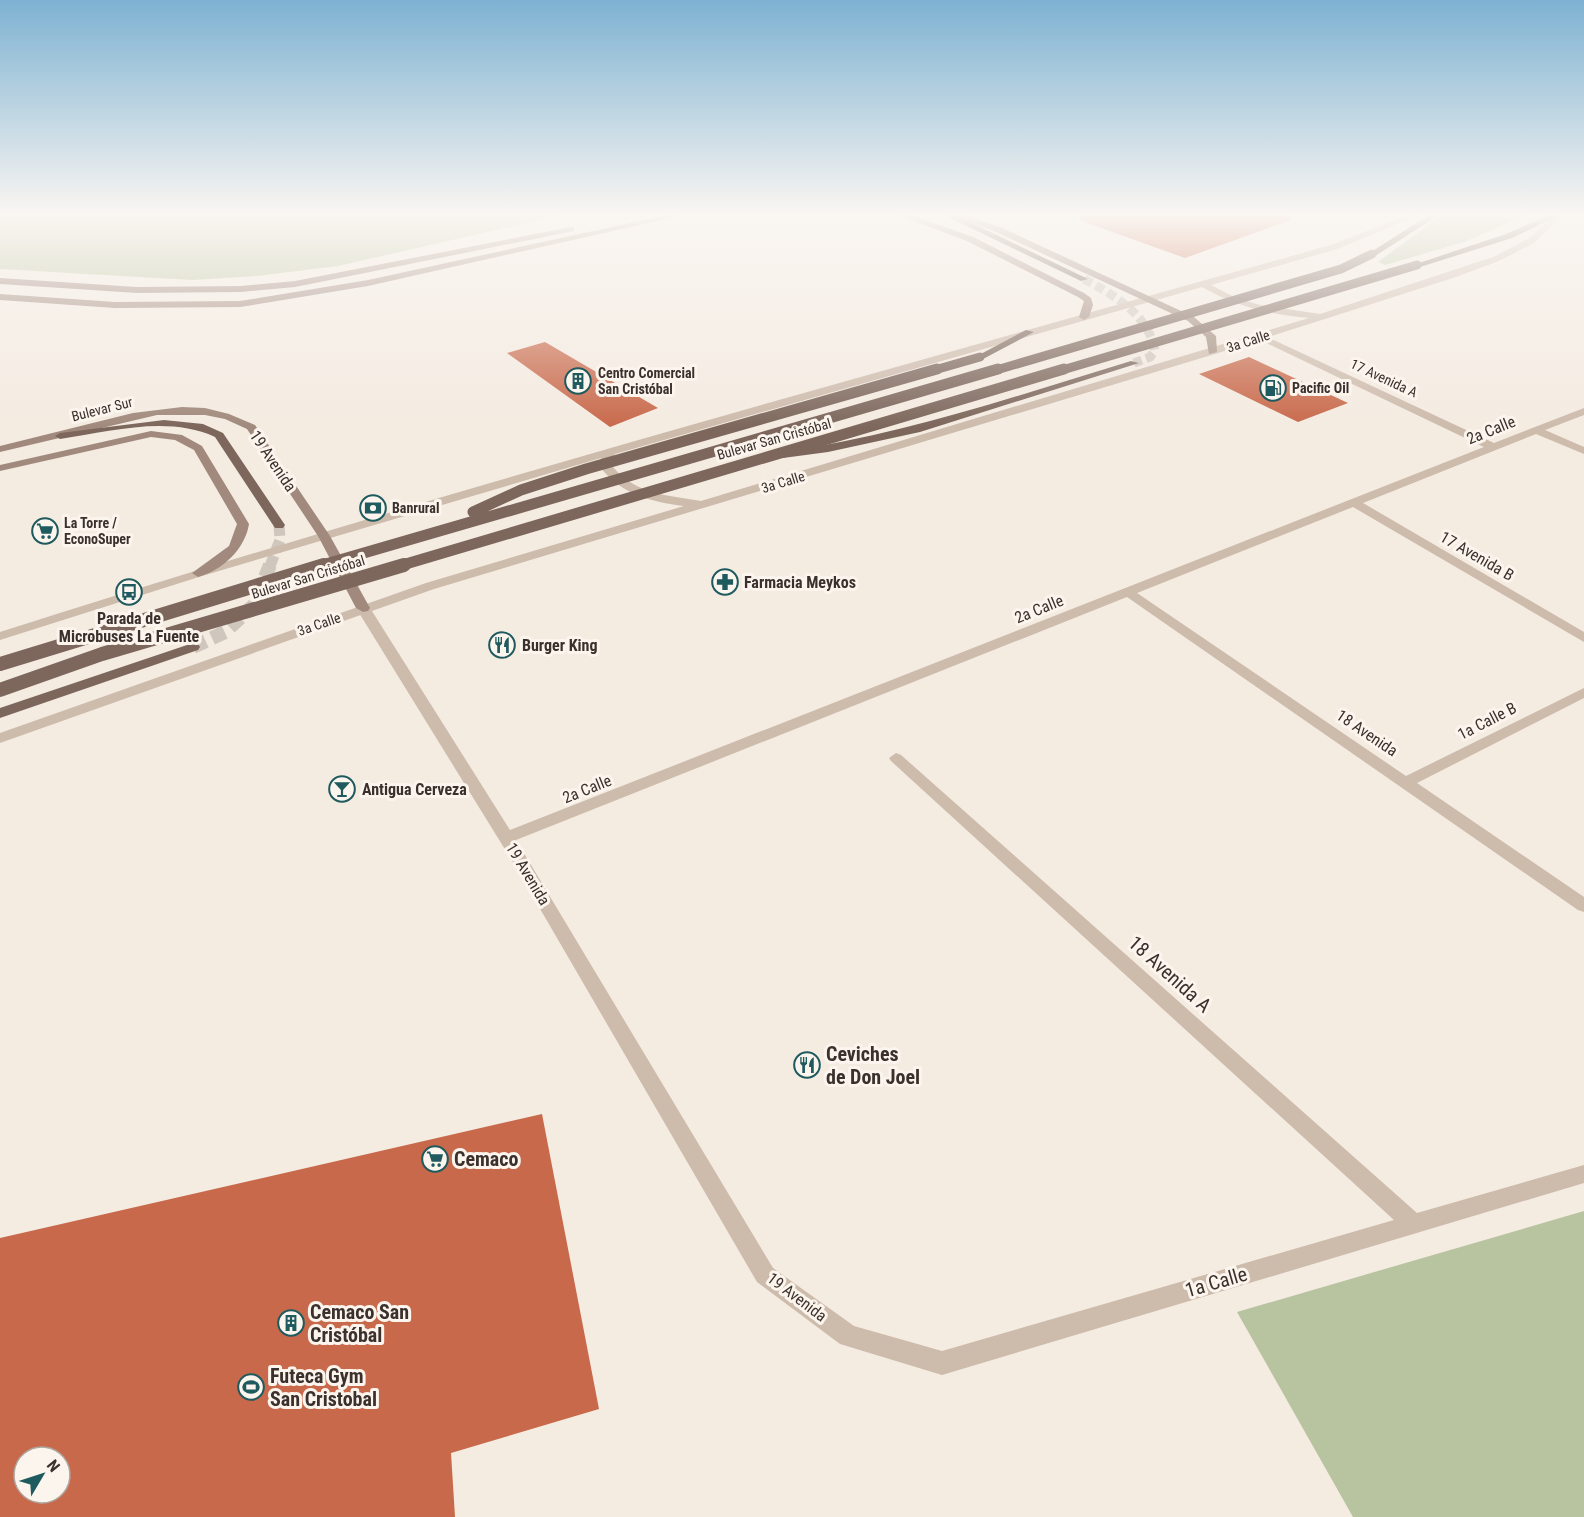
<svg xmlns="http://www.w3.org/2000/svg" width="1584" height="1517" font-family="'Roboto Condensed',sans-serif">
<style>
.green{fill:#b8c4a0}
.building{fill:#c8694b;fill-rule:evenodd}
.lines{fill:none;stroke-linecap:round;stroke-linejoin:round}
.primary-tunnel-far2{stroke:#cfc6bd;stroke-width:9;stroke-dasharray:9 4.5;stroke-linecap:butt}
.primary-tunnel-far1{stroke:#cfc6bd;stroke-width:11;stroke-dasharray:11 5;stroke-linecap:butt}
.primary-tunnel{stroke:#cfc6bd;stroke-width:14;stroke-dasharray:14 7;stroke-linecap:butt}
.minor{fill:#cdbbac;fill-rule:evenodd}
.tertiary{fill:#cdbbac;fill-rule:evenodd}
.secondary{fill:#a18a7d;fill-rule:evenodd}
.primary{fill:#7d675c;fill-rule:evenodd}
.primary-bridge-far2{stroke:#7d675c;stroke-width:9}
.primary-bridge-far1{stroke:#7d675c;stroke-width:11}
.primary-bridge{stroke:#7d675c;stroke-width:14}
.labels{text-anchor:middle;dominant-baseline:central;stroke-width:6;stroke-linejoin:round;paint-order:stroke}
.far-street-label{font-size:14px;fill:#3b302b;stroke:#fbf5ee}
.far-poi-label{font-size:14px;font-weight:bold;fill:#3b302b;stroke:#fbf5ee;text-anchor:start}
.street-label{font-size:16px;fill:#3b302b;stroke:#fbf5ee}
.poi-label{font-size:16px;font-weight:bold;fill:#3b302b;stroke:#fbf5ee;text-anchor:start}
.near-street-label{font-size:20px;fill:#3b302b;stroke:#fbf5ee}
.near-poi-label{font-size:20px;font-weight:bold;fill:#3b302b;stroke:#fbf5ee;text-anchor:start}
</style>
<rect width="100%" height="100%" fill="#f4ebe1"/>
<!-- green -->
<path class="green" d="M0 215H562L338 266 256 276 193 280 0 269Z
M1442 215H1526L1464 242 1385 265 1378 262Z
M1584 1211V1517H1353L1237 1312Z"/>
<!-- building -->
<path class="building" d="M1080 215H1290L1291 220 1185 258 1079 220Z
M545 342 658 408 610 427 507 353Z
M1249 357 1348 403 1298 422 1199 374Z
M542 1114 599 1409 451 1453 455 1517H0V1238ZM24 1457H60V1493H24Z"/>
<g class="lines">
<!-- primary-tunnel-far2 -->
<path class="primary-tunnel-far2" d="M1084 279C1114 295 1149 315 1155 351L1150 357 1134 363"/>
<!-- primary-tunnel-far1 -->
<path class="primary-tunnel-far1" d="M270 566 280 540 279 525"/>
<!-- primary-tunnel -->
<path class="primary-tunnel" d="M193 647 225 632 254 605 270 565"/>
<!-- minor -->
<path class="minor" d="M1261 334 1494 443 1584 408V415L1545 430 1584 447V454L1536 434 1363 503 1584 632V642L1353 507 1137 593 1406 776 1584 688V698L1417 783 1584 897V912L1578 910 1127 597 516 840 773 1268 854 1326 942 1351 1394 1220 891 761 889 758 896 753 901 755 1417 1213 1584 1165V1183L942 1375 840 1344 757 1282 514 864 356 608 363 604 370 608 510 830 1484 447 1258 339V335Z"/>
<!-- tertiary -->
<path class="tertiary" d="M1408 215H1420L1337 249 1211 285 1234 297 1260 305 1320 314 1493 257 1528 239 1555 215H1564L1534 243 1499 261 1453 278 1215 354 434 589 0 743V733L426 583 684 506C651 502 621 494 600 467L601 458 202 576 0 640V632C440 492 886 370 1331 245ZM1202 287C1235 306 1271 315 1309 318L701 501C667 495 636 495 612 466V458L615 454Z"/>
<!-- secondary -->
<path class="secondary" d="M667 215H684L368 286 240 307 115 308 0 300V294L115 302 240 301 368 280Z
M898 215H911L973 237 1084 293 1091 298 1093 305 1089 317 1084 320 1079 317 1084 301 1078 297 967 241Z
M950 215H963L1000 227 1194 317 1216 336 1217 352 1209 354 1206 337 1188 321 994 231Z
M571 227H574V231L295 287 241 292 137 293 0 284V278L137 287 241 286 295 281Z
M182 407 205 408 229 414 255 425 330 536 370 608 368 611 363 612 356 608 318 536 247 429 225 419 205 415H157L0 452V446L133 413Z
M151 431 182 435 202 446 249 524C245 549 223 570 198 577L192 573 229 546 237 524 194 450 175 440 151 437 0 471V465Z"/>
<!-- primary -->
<path class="primary" d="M944 215H955L1088 279 1081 281Z
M1429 215H1439L1375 256 1368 254Z
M1549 215H1560L1512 238 1420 267 1413 265 1506 234Z
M1026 330 1034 332 983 359 975 357Z
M1131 361 1139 363 920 432 828 452 783 458 778 455 783 452C903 435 1016 396 1131 361Z
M164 420 203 424 223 433 285 525 283 528H275L215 437C167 415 110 432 60 439L55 436 60 433Z
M193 643 198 644 200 647 198 650 0 718V708Z"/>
<!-- primary-bridge-far2 -->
<path class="primary-bridge-far2" d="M931 371 980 357
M993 371 1341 269 1372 254
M1059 371 1417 265"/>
<!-- primary-bridge-far1 -->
<path class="primary-bridge-far1" d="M473 512 521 490 586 469 937 369
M319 566 998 369
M399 566 1064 369"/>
<!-- primary-bridge -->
<path class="primary-bridge" d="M0 664 324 565
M0 690 102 654 404 565"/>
</g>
<!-- sky -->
<linearGradient id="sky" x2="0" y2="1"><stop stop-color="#7eb2d2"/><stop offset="0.5" stop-color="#faf6f2"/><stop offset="1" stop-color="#faf6f2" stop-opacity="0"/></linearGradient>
<rect width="1584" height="428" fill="url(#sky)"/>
<!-- icons -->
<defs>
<g id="building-ring" transform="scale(1.35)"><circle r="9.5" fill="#fbf5ee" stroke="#1f5a5e" stroke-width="1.5"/><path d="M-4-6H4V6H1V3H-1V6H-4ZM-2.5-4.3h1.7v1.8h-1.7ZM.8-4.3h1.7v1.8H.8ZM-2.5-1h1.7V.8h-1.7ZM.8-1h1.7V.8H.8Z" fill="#1f5a5e"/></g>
<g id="fuel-ring" transform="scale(1.35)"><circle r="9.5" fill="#fbf5ee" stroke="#1f5a5e" stroke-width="1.5"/><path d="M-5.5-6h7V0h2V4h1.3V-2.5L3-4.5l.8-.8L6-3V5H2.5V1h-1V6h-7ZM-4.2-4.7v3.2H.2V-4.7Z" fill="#1f5a5e"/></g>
<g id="bank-ring" transform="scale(1.35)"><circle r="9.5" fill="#fbf5ee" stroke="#1f5a5e" stroke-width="1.5"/><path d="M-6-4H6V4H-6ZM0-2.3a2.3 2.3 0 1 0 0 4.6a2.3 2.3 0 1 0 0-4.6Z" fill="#1f5a5e"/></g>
<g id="supermarket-ring" transform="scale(1.35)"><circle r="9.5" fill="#fbf5ee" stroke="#1f5a5e" stroke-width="1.5"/><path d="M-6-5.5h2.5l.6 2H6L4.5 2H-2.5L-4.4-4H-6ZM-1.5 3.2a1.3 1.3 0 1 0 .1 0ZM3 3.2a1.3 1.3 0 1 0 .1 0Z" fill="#1f5a5e"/></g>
<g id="pharmacy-ring" transform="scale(1.35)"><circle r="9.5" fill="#fbf5ee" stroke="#1f5a5e" stroke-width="1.5"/><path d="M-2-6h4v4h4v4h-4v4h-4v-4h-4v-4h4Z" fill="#1f5a5e"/></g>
<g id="bus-ring" transform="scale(1.35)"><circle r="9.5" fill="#fbf5ee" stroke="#1f5a5e" stroke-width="1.5"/><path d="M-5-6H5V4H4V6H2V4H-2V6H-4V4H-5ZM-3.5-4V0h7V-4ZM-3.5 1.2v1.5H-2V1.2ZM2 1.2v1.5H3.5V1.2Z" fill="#1f5a5e"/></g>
<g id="restaurant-ring" transform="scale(1.35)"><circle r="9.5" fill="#fbf5ee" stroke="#1f5a5e" stroke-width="1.5"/><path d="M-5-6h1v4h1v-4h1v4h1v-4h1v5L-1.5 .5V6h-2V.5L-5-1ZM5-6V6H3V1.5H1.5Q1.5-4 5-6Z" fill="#1f5a5e"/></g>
<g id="bar-ring" transform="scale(1.35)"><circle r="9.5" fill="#fbf5ee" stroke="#1f5a5e" stroke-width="1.5"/><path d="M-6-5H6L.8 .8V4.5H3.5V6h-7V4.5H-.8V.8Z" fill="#1f5a5e"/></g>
<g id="stadium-ring" transform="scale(1.35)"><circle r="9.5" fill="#fbf5ee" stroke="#1f5a5e" stroke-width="1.5"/><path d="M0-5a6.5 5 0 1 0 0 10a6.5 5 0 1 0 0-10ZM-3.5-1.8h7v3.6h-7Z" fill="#1f5a5e"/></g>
</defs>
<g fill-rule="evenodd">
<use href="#building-ring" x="578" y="381"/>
<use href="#fuel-ring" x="1273" y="388"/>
<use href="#bank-ring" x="373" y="508"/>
<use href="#supermarket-ring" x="45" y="531"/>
<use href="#pharmacy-ring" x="725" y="582"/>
<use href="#bus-ring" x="129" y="592"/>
<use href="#restaurant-ring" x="502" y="645"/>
<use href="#bar-ring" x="342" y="789"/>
<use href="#restaurant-ring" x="807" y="1065"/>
<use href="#supermarket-ring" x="435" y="1159"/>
<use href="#building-ring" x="291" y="1323"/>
<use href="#stadium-ring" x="251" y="1387"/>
</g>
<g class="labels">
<!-- far-street labels -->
<g class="far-street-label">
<text transform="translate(1248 341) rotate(-18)">3a Calle</text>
<text transform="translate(1384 378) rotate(25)">17 Avenida A</text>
<text transform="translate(102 409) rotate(-14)">Bulevar Sur</text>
<text transform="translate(774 439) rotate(-16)">Bulevar San Cristóbal</text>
<text transform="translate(783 482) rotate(-17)">3a Calle</text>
<text transform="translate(308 577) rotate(-17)">Bulevar San Cristóbal</text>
<text transform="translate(319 624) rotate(-19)">3a Calle</text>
</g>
<!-- far-poi labels -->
<g class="far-poi-label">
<text x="598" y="373">Centro Comercial<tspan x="598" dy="16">San Cristóbal</tspan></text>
<text x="1292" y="388">Pacific Oil</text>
<text x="392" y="508">Banrural</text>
<text x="64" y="523">La Torre /<tspan x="64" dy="16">EconoSuper</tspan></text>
</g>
<!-- street labels -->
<g class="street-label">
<text transform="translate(1491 430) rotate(-22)">2a Calle</text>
<text transform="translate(273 461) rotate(56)">19 Avenida</text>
<text transform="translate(1477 556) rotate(30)">17 Avenida B</text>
<text transform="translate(1039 609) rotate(-22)">2a Calle</text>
<text transform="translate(1487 721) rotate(-27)">1a Calle B</text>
<text transform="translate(1367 733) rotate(34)">18 Avenida</text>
<text transform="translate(587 789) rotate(-22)">2a Calle</text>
<text transform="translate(528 874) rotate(59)">19 Avenida</text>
<text transform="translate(797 1297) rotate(37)">19 Avenida</text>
</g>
<!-- poi labels -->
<g class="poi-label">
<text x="744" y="582">Farmacia Meykos</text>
<text x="129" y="618" text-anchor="middle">Parada de<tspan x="129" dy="18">Microbuses La Fuente</tspan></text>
<text x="522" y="645">Burger King</text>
<text x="362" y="789">Antigua Cerveza</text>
</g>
<!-- near-street labels -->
<g class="near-street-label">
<text transform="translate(1170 974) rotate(42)">18 Avenida A</text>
<text transform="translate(1216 1282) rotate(-16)">1a Calle</text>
</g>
<!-- near-poi labels -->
<g class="near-poi-label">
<text x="826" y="1054">Ceviches<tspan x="826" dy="23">de Don Joel</tspan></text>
<text x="454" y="1159">Cemaco</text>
<text x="310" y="1312">Cemaco San<tspan x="310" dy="23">Cristóbal</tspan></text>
<text x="270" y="1376">Futeca Gym<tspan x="270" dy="23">San Cristobal</tspan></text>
</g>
</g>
<!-- north arrow -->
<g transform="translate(42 1475) rotate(51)"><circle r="28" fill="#fbf5ee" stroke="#aea6a0" stroke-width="1.5"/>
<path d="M0-4.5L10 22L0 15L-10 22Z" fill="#1f5a5e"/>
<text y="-9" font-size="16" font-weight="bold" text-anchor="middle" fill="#3b302b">N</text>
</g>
</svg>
